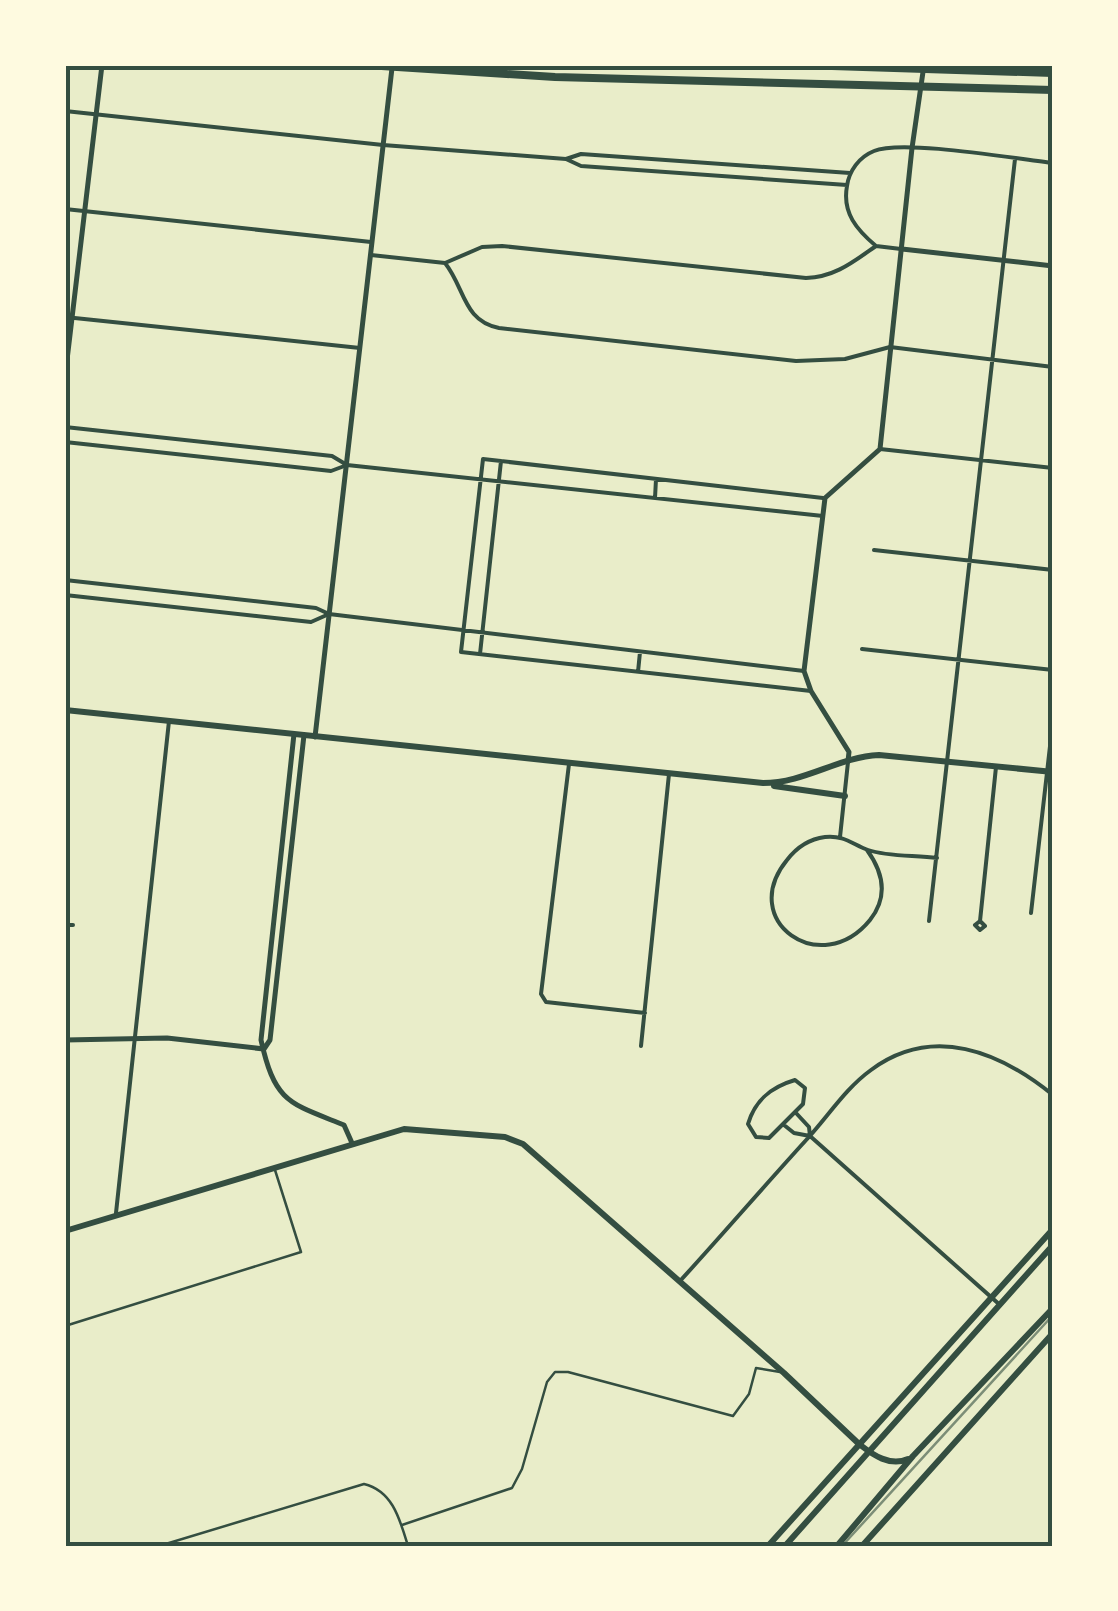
<svg xmlns="http://www.w3.org/2000/svg" width="1118" height="1611" font-family="Signika,sans-serif">
<style>
.lines{fill:none;stroke-linecap:round;stroke-linejoin:round}
.service{stroke:#344e41;stroke-width:2.5}
.minor{stroke:#344e41;stroke-width:4}
.tertiary{stroke:#344e41;stroke-width:5}
.secondary{stroke:#344e41;stroke-width:6}
.primary{stroke:#344e41;stroke-width:6}
.motorway{stroke:#344e41;stroke-width:8}
.tram{stroke:#7c8e77;stroke-width:2.5}
.neatline{fill:none;stroke:#344e41;stroke-width:4}
</style>
<rect width="100%" height="100%" fill="#e9edc9"/>
<g class="lines">
<!-- service -->
<path class="service" d="M65 1326 301 1252 275 1170
M402 1525 512 1488 522 1469 547 1382 555 1372H568L733 1416 749 1394 756 1368 780 1372
M159 1546 364 1484C393 1491 400 1520 408 1546"/>
<!-- minor -->
<path class="minor" d="M65 111 383 145 566 159 581 154 850 173
M566 159 581 166 847 185
M65 209 371 242
M876 246C857 230 842 213 847 186 849 171 859 157 874 151 902 139 1017 159 1053 163
M371 255 445 263 482 247 502 246 806 278C835 277 853 262 876 246L901 249
M445 263C465 288 463 321 499 328L796 361 845 359 890 347 1053 367
M65 317 360 348
M65 427 332 456 347 465
M65 442 331 471 347 465 823 516
M880 449 1053 468
M655 498 656 479
M874 550 1053 570
M65 580 316 608 329 614 804 671
M65 595 311 622 329 614
M862 649 1053 670
M480 654 501 461
M638 672 640 652
M811 691 461 652 483 459 823 498
M569 764 541 994 546 1002 645 1013
M840 837 848 762
M867 850C883 872 889 896 870 920 821 980 737 921 787 860 797 847 809 839 825 837 844 835 852 844 868 850 888 857 916 855 937 858
M1031 913 1053 720
M929 921 1015 159
M980 921 996 767
M980 921 985 926 980 930 975 925Z
M65 925H73
M641 1046 669 774
M795 1080 805 1088 803 1104 769 1138 756 1137 748 1124C755 1100 771 1087 795 1080Z
M796 1113 809 1127 810 1136
M784 1125 794 1133 810 1136
M810 1136 1000 1305
M116 1213 169 721
M680 1281C723 1234 765 1185 808 1138 829 1115 846 1088 871 1070 933 1024 1000 1052 1053 1095"/>
<!-- tertiary -->
<path class="tertiary" d="M902 249 1053 266
M65 377 102 65
M294 734 261 1040C275 1103 289 1103 344 1125L352 1143
M315 737 392 68
M848 761 849 752 811 691 804 671 825 498 880 449 912 148 924 65
M65 1040 167 1038 264 1049
M264 1049 270 1040 304 735"/>
<!-- secondary -->
<path class="secondary" d="M65 710 763 783C805 783 838 757 879 755L1053 772
M774 786 845 796
M65 1231 404 1129 505 1137 523 1144 784 1373 859 1444C873 1455 890 1467 908 1459"/>
<!-- primary -->
<path class="primary" d="M768 1546 1053 1229
M785 1546 1053 1245
M837 1546 913 1456 1053 1308
M862 1546 1053 1333"/>
<!-- motorway -->
<path class="motorway" d="M366 65 555 77 1053 90
M801 65 1053 73"/>
<!-- tram -->
<path class="tram" d="M842 1546 1053 1315"/>
</g>
<!-- border -->
<rect width="1118" height="1611" fill="none" stroke="#fefae0" stroke-width="135"/>
<rect x="68" y="68" width="982" height="1476" class="neatline"/>
</svg>
